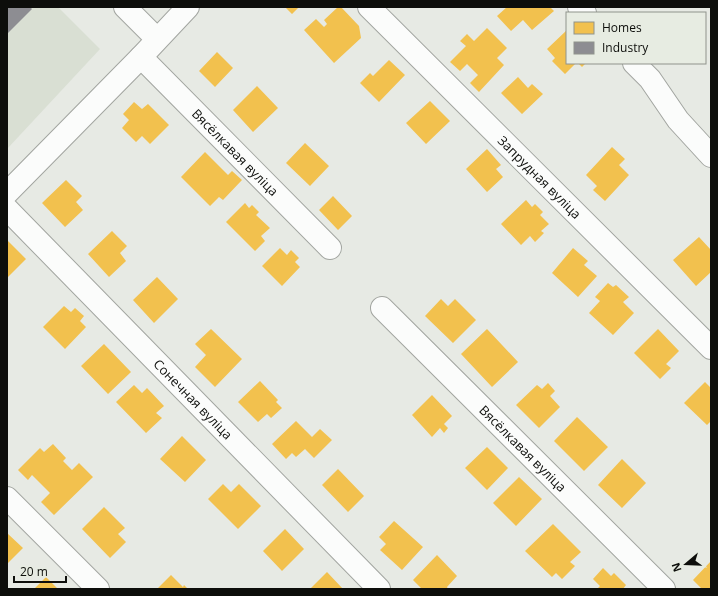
<svg xmlns="http://www.w3.org/2000/svg" width="718" height="596" font-family="'Open Sans',sans-serif">
<style>
.built{fill:#d9dfd3}
.homes{fill:#f2c14e}
.industry{fill:#8d8d92}
.lines{fill:none;stroke-linecap:round;stroke-linejoin:round}
.minor-casing{stroke:#a2a5a0;stroke-width:24}
.minor{stroke:#fbfcfb;stroke-width:22}
.labels{text-anchor:middle;dominant-baseline:central;stroke-width:4;stroke-linejoin:round;paint-order:stroke}
.street-label{font-size:13px;fill:#0d0e0b;stroke:#e7ece2}
</style>
<rect width="100%" height="100%" fill="#e7eae4"/>
<!-- built -->
<path class="built" d="M7 7H58L100 49 7 149Z"/>
<!-- homes -->
<path class="homes" d="M285 7H299L292 14Z
M338 7H341L359 26 361 38 334 63 304 30 316 19 324 27 327 24 324 20Z
M507 7H550L554 11 532 30 523 20 511 31 497 16Z
M487 28 507 48 497 58 504 65 479 92 470 83 478 75 467 64 460 71 450 62 466 46 460 41 467 34 474 41Z
M567 30V63H576L565 74 552 61 555 58 547 49Z
M217 52 233 68 215 87 199 71Z
M389 60 405 75 379 102 360 83 370 73 373 76Z
M578 63H586L582 67Z
M518 77 528 88 532 84 543 94 522 114 501 93Z
M257 86 278 108 253 132 233 110Z
M430 101 450 121 426 144 406 123Z
M134 102 142 109 148 104 169 125 150 144 142 136 136 142 122 128 129 120 123 114Z
M305 143 329 166 310 186 286 163Z
M612 147 625 159 619 165 629 175 605 201 593 190 597 186 586 175Z
M487 149 501 165 496 169 503 177 487 192 466 169Z
M205 152 228 175 232 171 242 180 223 200 219 197 210 206 181 177Z
M66 180 82 196 76 202 83 210 65 227 42 203Z
M333 196 352 216 338 230 319 210Z
M526 200 532 207 535 204 543 212 540 215 549 224 541 231 544 233 535 242 530 236 521 245 501 224Z
M245 203 249 208 252 205 259 212 256 215 270 228 261 236 265 241 255 251 226 222Z
M112 231 127 246 120 253 126 261 109 277 88 254Z
M699 237 711 250V272L696 286 673 260Z
M7 240 26 259 7 278Z
M280 248 287 255 291 250 299 258 295 262 300 267 282 286 262 266Z
M573 248 588 261 584 265 597 276 578 297 552 273Z
M157 277 178 299 154 323 133 300Z
M608 283 613 287 616 285 629 297 623 302 634 313 613 335 589 313 600 301 595 297Z
M441 299 448 306 455 299 476 320 453 343 425 316Z
M64 306 71 312 75 308 84 316 80 321 86 327 65 349 43 327Z
M211 329 242 359 215 387 195 367 206 355 195 344Z
M487 329 518 362 492 387 461 354Z
M658 329 679 351 666 364 671 368 660 379 634 353Z
M104 344 131 372 108 394 81 366Z
M260 381 278 400 276 402 282 408 271 418 267 414 258 422 238 402Z
M705 382 711 388V421L707 425 684 403Z
M548 383 555 391 550 396 560 407 539 428 516 405 537 385 542 389Z
M134 385 142 393 147 388 164 406 156 413 162 418 146 433 116 402Z
M432 395 452 416 444 424 448 428 444 433 440 428 432 437 412 415Z
M577 417 608 447 584 471 554 441Z
M296 421 312 437 320 429 332 440 314 458 305 449 296 457 292 453 286 459 272 444Z
M182 436 206 460 185 482 160 459Z
M53 444 66 458 63 461 72 470 79 463 93 477 54 515 41 502 50 493 32 475 28 480 18 470 40 448 44 452Z
M487 447 508 468 487 490 465 468Z
M622 459 646 483 622 508 598 485Z
M338 469 364 496 348 512 322 485Z
M519 477 542 499 516 526 493 503Z
M223 484 231 492 239 484 261 506 238 529 208 499Z
M104 507 125 528 118 534 126 542 110 558 82 529Z
M394 521 423 547 402 570 380 550 386 544 379 537Z
M553 524 581 552 570 562 575 566 562 579 556 573 552 577 525 551Z
M285 529 304 549 282 571 263 551Z
M7 533 23 548 7 564Z
M437 555 457 576 447 587 448 589H422L413 580Z
M711 561V589H702L693 580Z
M603 568 611 576 614 573 626 585 623 589H597L600 586 593 579Z
M327 572 343 589H310Z
M171 575 183 587 184 585 188 589H157Z
M46 577 58 589H34Z"/>
<!-- industry -->
<path class="industry" d="M7 7H30L32 9 7 34Z"/>
<g class="lines">
<!-- minor casing -->
<g class="minor-casing">
<g id="minor">
<path d="M125 7 157 39"/>
<path id="s1" d="M369 7 711 348"/>
<path d="M579 7 585 13"/>
<path id="s2" d="M141 57 330 248"/>
<path d="M634 63 650 79 678 120 711 156"/>
<path d="M7 193 141 57 188 7"/>
<path id="s3" d="M7 209 379 589"/>
<path id="s4" d="M382 308 664 589"/>
<path d="M7 498 98 589"/>
</g>
</g>
<!-- minor -->
<use href="#minor" class="minor"/>
</g>
<g class="labels">
<!-- street labels -->
<g class="street-label">
<text stroke="none"><textPath href="#s2" startOffset="134">Вясёлкавая вуліца</textPath></text>
<text stroke="none"><textPath href="#s1" startOffset="241">Запрудная вуліца</textPath></text>
<text stroke="none"><textPath href="#s3" startOffset="266">Сонечная вуліца</textPath></text>
<text stroke="none"><textPath href="#s4" startOffset="199">Вясёлкавая вуліца</textPath></text>
</g>
</g>
<!-- border -->
<rect width="718" height="596" fill="none" stroke="#0d0e0b" stroke-width="16"/>
<!-- legend -->
<rect x="566" y="12" width="140" height="52" fill="#e7ece2" stroke="#90938c"/>
<rect x="574" y="22" width="20" height="12" fill="#f2c14e" stroke="#90938c"/>
<text x="602" y="32" font-size="12" fill="#0d0e0b">Homes</text>
<rect x="574" y="42" width="20" height="12" fill="#8d8d92" stroke="#90938c"/>
<text x="602" y="52" font-size="12" fill="#0d0e0b">Industry</text>
<!-- north arrow -->
<g transform="translate(686 564) rotate(251)" stroke="#e7ece2" stroke-width="3" paint-order="stroke">
<path d="M0-3L7 15L0 10L-7 15Z" fill="#0d0e0b"/>
<text y="-6" font-size="11" font-weight="bold" text-anchor="middle" fill="#0d0e0b">N</text>
</g>
<!-- scale -->
<path d="M14 576v6h52v-6" fill="none" stroke="#0d0e0b" stroke-width="2"/>
<text x="20" y="576" font-size="12" fill="#0d0e0b" stroke="#e7ece2" stroke-width="3" paint-order="stroke">20 m</text>
</svg>
